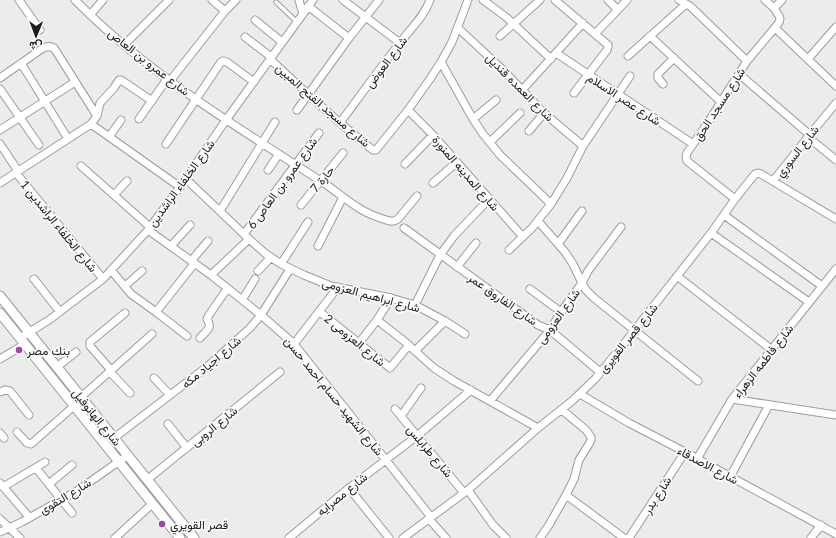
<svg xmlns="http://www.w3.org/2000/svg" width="836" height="538" font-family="Lato,Vazirmatn,sans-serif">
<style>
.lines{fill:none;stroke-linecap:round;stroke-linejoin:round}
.service-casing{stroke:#9a9d9a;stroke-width:5.5}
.minor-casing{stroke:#9a9d9a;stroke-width:9}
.tertiary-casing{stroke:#9a9d9a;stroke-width:11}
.service{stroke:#fff;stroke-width:3.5}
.minor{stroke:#fff;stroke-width:7}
.tertiary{stroke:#fff;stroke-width:9}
.poi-dot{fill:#a344ad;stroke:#f8fbf7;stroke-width:1.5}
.labels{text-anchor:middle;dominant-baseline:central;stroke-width:3.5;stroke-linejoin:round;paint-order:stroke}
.street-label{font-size:12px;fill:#1b1c1b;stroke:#f8fbf7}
.poi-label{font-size:12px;fill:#1b1c1b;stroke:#f8fbf7;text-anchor:start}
</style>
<rect width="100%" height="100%" fill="#eaedea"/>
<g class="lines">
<!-- service casing -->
<g class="service-casing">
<path id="service" d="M276 2 297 22"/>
</g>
<!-- minor casing -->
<g class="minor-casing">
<path id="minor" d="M19 0 40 30
M75 0C91 16 107 31 124 45 185 96 253 137 319 180 333 188 345 200 359 208 366 213 381 219 390 221 393 222 395 221 398 219L417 196
M212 0 225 11
M299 0 303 14
M343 0 400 43
M483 0 506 17 551 59
M555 0 608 45V47L607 50 574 93
M608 0 618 10
M679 0 690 6 747 61
M765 0 775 9
M308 6 349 38
M90 15 103 0
M255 20 282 42
M458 28 502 69 544 113 583 146
M775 28 836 86
M595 34 627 0
M500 36 540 0
M650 36 721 102
M245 37 271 57
M124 45 169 0
M556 53 693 144
M628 56 686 4
M270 59C303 90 337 122 373 150H376L408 110 430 79 441 62 452 42 468 0
M808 59 836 27
M441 62 473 119 483 134 500 155 551 204
M21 63 65 134
M739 74 810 135
M0 78 43 48C47 46 50 46 54 48L97 116
M170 81 225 11 236 0
M663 84 658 78V74L674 58
M0 89 39 145
M523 89 583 23
M297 110 349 38 379 0
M408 110 433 135 523 237
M139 119 167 79
M473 119 496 100
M340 123C360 96 379 69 400 43 410 29 424 17 430 0
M91 124 180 187
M0 130 75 82
M529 131 544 113
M109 137 121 120
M808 137 836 160
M490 142 520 113
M0 144 18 171
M166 144 221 62 223 61 227 62 254 82
M405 164 433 135
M81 166 150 227
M268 170 279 154
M16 173 103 279
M186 179 249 239 266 254 281 264 304 275 331 286 391 298 415 305 445 321 465 334
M773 181 813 131 836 103
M0 183 91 124 97 116 100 103 114 88 119 80H121L152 101
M433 183 457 162
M114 195 127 181
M735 199 687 161 686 157 687 153 709 121 747 61 778 24C783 17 777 15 775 9L776 6 782 0
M301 205 343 153
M220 211 275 122
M724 215 822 286
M538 221 565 252 573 264 582 283 586 290 594 298 698 381
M404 228 538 325 550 330 600 372
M148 230 211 275 261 315 294 344 431 517
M711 233 809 302
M244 234 319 133
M558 244 582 211
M171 246 190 225
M318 246 343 197
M509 250 532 228 551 204 567 178 583 146 630 76
M191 261 208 241
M281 264 308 222
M457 267 476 243
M111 270 131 294 156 312 187 336
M258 271 271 257
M211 275 249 239
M677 276 772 350
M34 279 60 312
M125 286 142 271
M530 289 561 312
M242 300 255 279
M415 305 440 255 454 236 489 199
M156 312 194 264
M320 312 390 368 409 345
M377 320 404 341 434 368 454 381 538 428
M20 338 49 320 103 279 148 230 180 187 226 120 313 0
M200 338C206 331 213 328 207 319L209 315 227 289
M359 343 377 320 391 298
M294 344 338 287
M415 351 445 321
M0 359 25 344
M57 367 76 352
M111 370 90 346V342L125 313
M110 372 130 393
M154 378 170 395
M0 392 5 390 10 391 29 415
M580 394 629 423 685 452 836 534
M81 397 152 334
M732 399 836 415
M490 401 550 330 561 312 582 283 588 271 621 227
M395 409 464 493
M401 416 421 388
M168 424 187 448
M17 432 27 443 31 444 74 406
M0 433 4 438
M114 438 208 366 250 328 261 315 290 269
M697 459 732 399 836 269
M36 468 72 513
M730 477 769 405
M148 479 280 372
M0 483 29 517
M49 484 72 465
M3 487 45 462
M349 488 389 538
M468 490 493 525 506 538
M566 495 624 538
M0 519 20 538
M429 519 446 538
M0 532 22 522 77 491 128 455
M115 538 152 504
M289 538 349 488 417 436 471 390
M403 538 468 490 538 428 572 401 595 379 623 345 711 233 735 199 755 174 758 173 761 174 836 219
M540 538 549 525 566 495 574 479 579 460 589 444 591 440V437L586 430 562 410
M629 538 685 452
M811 538 821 525"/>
</g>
<!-- tertiary casing -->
<g class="tertiary-casing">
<path id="tertiary" d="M0 296 194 538
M0 313 180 538"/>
</g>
<!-- service -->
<use href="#service" class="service"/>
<!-- minor -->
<use href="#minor" class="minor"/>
<!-- tertiary -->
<use href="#tertiary" class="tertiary"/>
</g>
<!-- markers -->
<g class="poi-dot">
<circle cx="19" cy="350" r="4"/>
<circle cx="162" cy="524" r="4"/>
</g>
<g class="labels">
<!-- street labels -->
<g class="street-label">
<text transform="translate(149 62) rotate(38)">شارع عمرو بن العاص</text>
<text transform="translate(386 62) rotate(-53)">شارع العوض</text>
<text transform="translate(520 87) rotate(45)">شارع العمده قنديل</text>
<text transform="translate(624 99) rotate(33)">شارع عصر الاسلام</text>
<text transform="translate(719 104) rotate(-57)">شارع مسجد الحق</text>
<text transform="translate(323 105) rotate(41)">شارع مسجد الفتح المبين</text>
<text transform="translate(797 151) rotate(-52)">شارع السوري</text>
<text transform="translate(466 173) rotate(49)">شارع المدينه المنورة</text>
<text transform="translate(322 179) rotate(-51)">حارة 7</text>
<text transform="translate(181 183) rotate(-54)">شارع الخلفاء الراشدين</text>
<text transform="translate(282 183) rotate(-54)">شارع عمرو بن العاص 6</text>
<text transform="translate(59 226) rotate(51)">شارع الخلفاء الراشدين 1</text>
<text transform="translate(371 295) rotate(15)">شارع ابراهيم العزومى</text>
<text transform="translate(503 299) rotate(35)">شارع الفاروق عمر</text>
<text transform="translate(558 316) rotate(-54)">شارع العزومى</text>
<text transform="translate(628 338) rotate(-51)">شارع قصر القويرى</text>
<text transform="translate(355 340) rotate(39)">شارع العزومى 2</text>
<text transform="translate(763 361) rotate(-52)">شارع فاطمه الزهراء</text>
<text transform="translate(211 362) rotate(-40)">شارع اجياد مكه</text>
<text transform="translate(334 396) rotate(51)">شارع الشهيد حسام احمد حسن</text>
<text transform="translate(97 417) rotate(51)">شارع الهانوفيل</text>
<text transform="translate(214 426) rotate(-39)">شارع الروبى</text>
<text transform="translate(430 451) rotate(50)">شارع طرابلس</text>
<text transform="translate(708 465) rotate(28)">شارع الاصدقاء</text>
<text transform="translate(342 494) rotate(-39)">شارع مصرايه</text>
<text transform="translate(657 495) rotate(-57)">شارع بدر</text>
<text transform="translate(65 496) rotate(-31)">شارع التقوى</text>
</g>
<!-- poi labels -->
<g class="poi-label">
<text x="27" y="350">بنك مصر</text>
<text x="170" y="524">قصر القويري</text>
</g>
</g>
<!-- north arrow -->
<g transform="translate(36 36) rotate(181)" stroke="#f8fbf7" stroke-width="3" paint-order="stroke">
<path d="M0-3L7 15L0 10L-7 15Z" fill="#1b1c1b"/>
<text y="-6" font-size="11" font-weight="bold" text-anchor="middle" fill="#1b1c1b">ش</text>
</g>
</svg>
